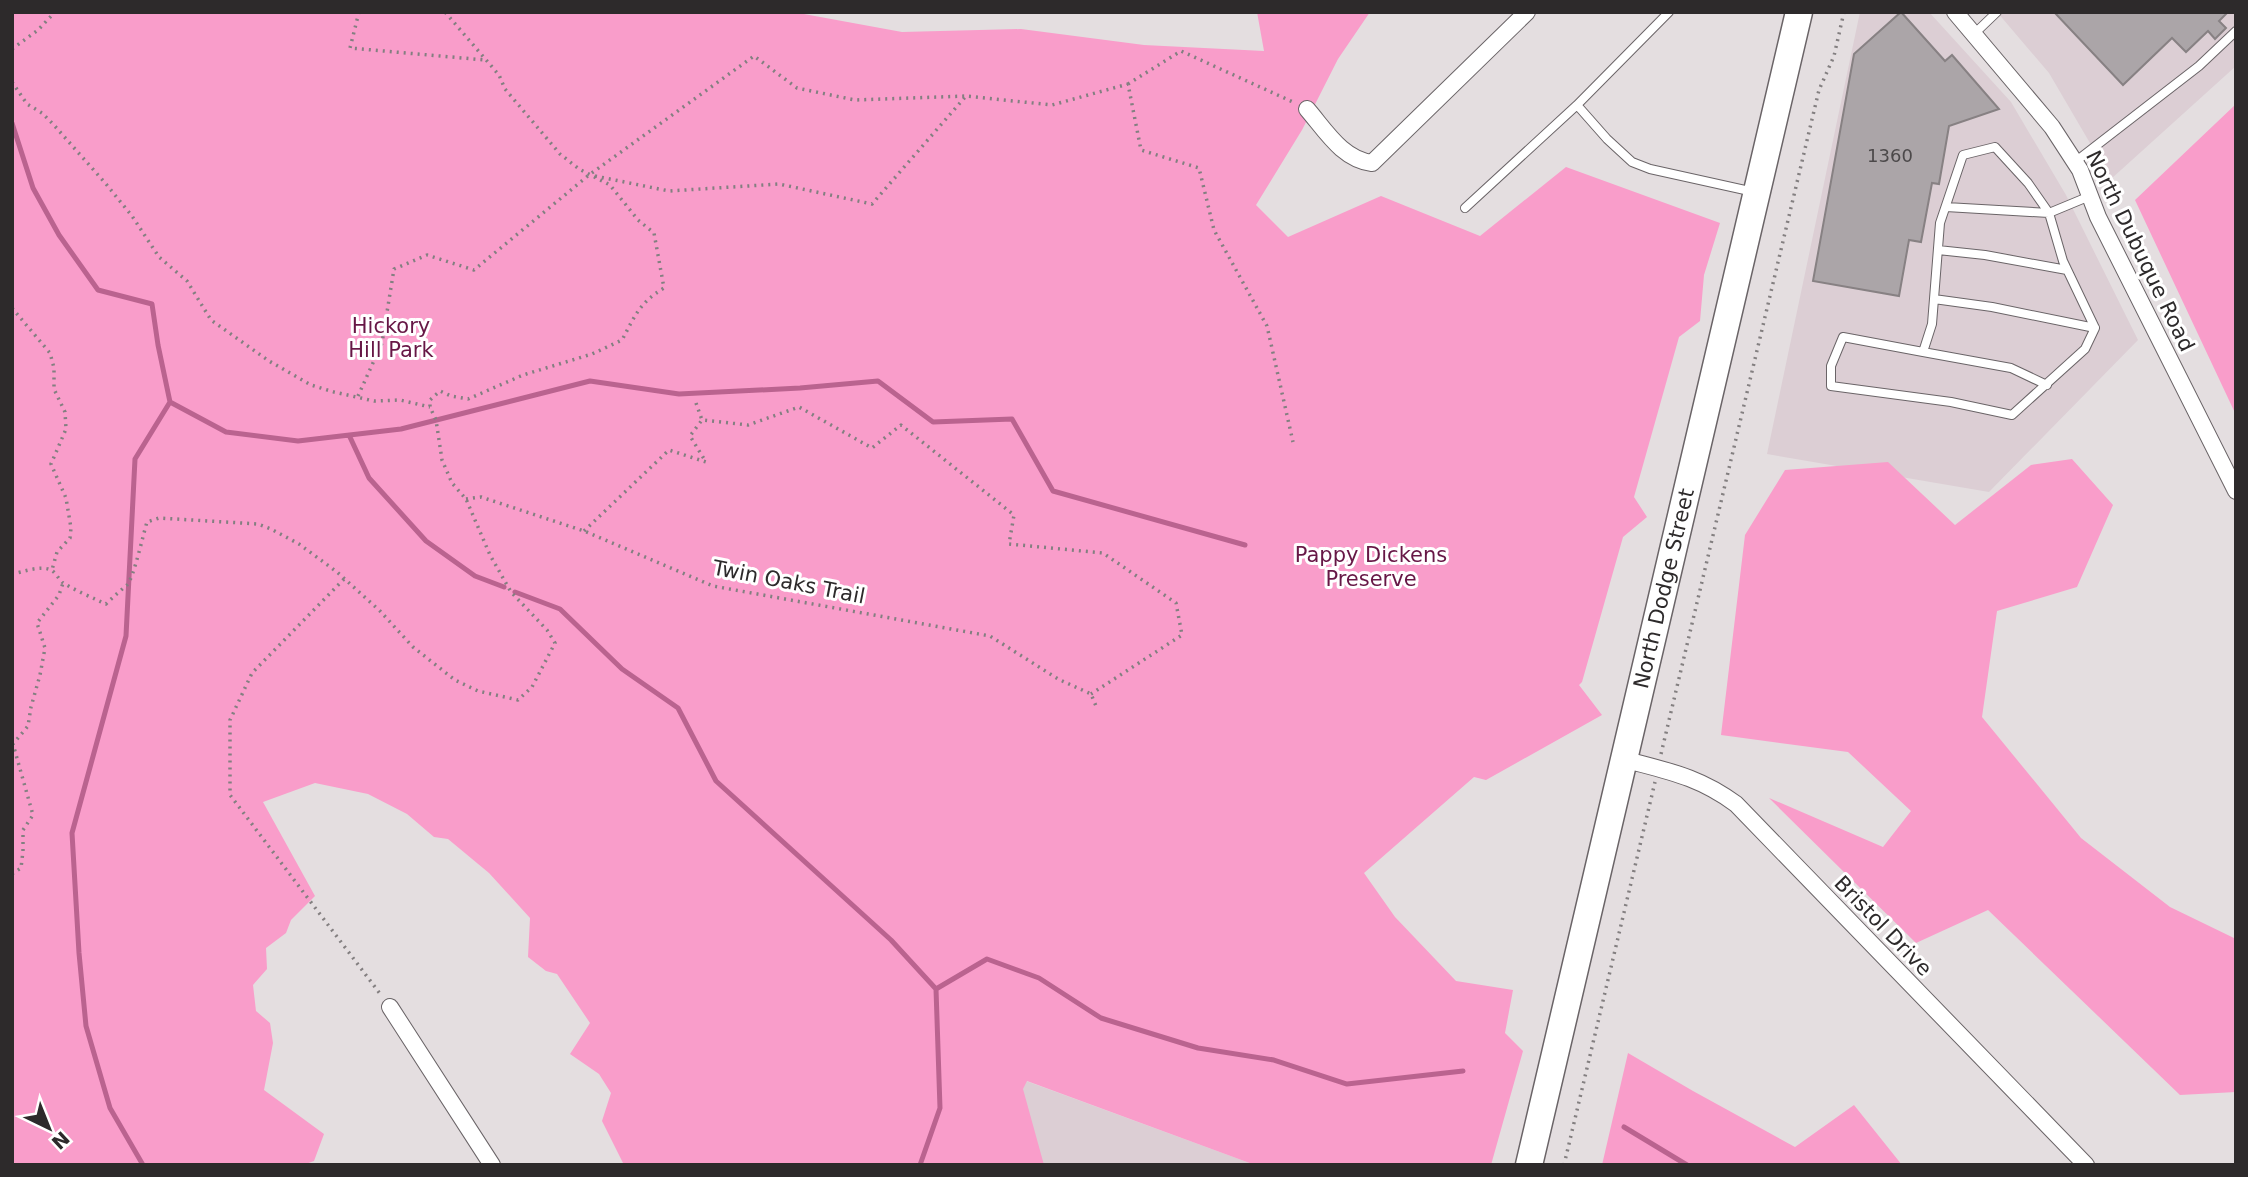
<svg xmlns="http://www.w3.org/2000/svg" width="2248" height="1177" font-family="'DejaVu Sans',sans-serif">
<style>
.built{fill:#dcced4}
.green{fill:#f99dca}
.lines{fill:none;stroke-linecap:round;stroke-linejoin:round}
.stream{stroke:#ba638f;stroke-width:5}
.building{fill:#aba5a8;stroke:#878183;stroke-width:2}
.lane-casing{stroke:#6a6467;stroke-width:10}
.street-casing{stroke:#6a6467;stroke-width:18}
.primary-casing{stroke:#6a6467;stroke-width:29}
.path{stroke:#837f80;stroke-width:3.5;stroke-dasharray:2 5;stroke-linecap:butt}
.lane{stroke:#fff;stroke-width:8}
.street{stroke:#fff;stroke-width:16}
.primary{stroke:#fff;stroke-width:26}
.labels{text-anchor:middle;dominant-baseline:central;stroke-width:6;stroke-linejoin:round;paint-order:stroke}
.number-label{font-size:18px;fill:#4c494a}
.street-label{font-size:21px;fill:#2d2a2b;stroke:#fff}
.park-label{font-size:21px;fill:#671746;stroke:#fff}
</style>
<rect width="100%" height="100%" fill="#e4dee0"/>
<!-- built -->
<path class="built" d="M1860 12H1929L2011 102 2066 195 2138 340 1989 492 1767 454Z
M1997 12H2236V66L2111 179 2049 73Z
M1026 1081 1255 1165H990Z"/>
<!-- green -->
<path class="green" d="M12 12H793L902 32 1021 29 1144 45 1264 51 1257 12H1370L1338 59 1302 130 1256 205 1288 237 1381 196 1480 236 1566 167 1720 223 1704 275 1700 321 1679 337 1634 497 1647 517 1623 537 1582 682 1579 685 1602 715 1486 780 1474 777 1364 873 1395 917 1456 981 1513 990 1505 1033 1523 1051 1491 1165H1255L1027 1081 1023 1089 1044 1165H624L602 1121 611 1093 599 1074 570 1054 590 1023 557 974 546 971 528 957 530 918 489 873 448 839 434 837 407 814 368 794 315 783 263 802 315 896 291 920 286 933 266 948 267 969 253 985 256 1011 270 1023 273 1043 264 1090 324 1134 314 1161 303 1165H12Z
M2236 104V415L2135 200Z
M2072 459 2113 505 2077 587 1997 611 1982 717 2081 838 2170 907 2236 939V1092L2180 1095 1988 910 1916 943 1769 798 1883 847 1911 811 1848 752 1721 735 1745 535 1785 470 1888 462 1955 525 2031 465Z
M1628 1053 1693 1091 1795 1147 1854 1105 1902 1165H1602Z"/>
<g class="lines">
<!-- stream -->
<path class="stream" d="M12 123 33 188 59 235 98 290 152 304 158 345 170 402 135 459 126 636 72 833 79 953 86 1026 110 1108 143 1165
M170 402 226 432 298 441 401 429 590 381 679 394 800 388 878 381 933 422 1012 419 1053 491 1245 545
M349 435 369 478 426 541 475 576 504 587
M515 592 560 609 622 669 678 708 716 781 891 940 936 989 940 1108 920 1165
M936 989 987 959 1039 978 1101 1018 1198 1048 1274 1060 1347 1084 1463 1071
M1624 1127 1687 1165"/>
</g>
<!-- building -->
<path class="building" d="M1901 12 1945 61 1952 55 1999 109 1949 126 1939 184 1932 183 1921 242 1909 240 1899 296 1813 281 1854 54Z
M2054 12H2228L2219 21 2226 28 2215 39 2208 31 2186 52 2172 38 2123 85Z"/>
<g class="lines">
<!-- lane casing -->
<g class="lane-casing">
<path id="lane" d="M1669 12 1577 105 1607 139 1632 162 1650 169 1754 192
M1974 34 1997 12
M2075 162 2199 66 2236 31
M1946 207 2049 213 2063 261 2095 328 2085 349 2012 415 1951 402 1831 386V366L1843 337 1923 352 1932 324 1940 223 1963 155 1995 147 2028 183 2049 213 2090 196
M1465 208 1577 105
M1938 250 1985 255 2067 270
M1934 299 1992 307 2095 328
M1923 352 2011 368 2047 385"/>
</g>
<!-- street casing -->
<g class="street-casing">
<path id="street" d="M1955 12 2052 127 2080 170 2098 217 2236 491
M1307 109C1326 131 1342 159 1372 163L1527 12
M1623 759C1667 771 1698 776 1736 804L2086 1165
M390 1007 492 1165"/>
</g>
<!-- primary casing -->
<g class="primary-casing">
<g id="primary">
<path id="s1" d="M1529 1165 1799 12"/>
</g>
</g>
<!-- path -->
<path class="path" d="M359 12 350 48 485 60
M12 49 38 30 55 12
M12 82 27 104 42 113 53 124 106 184 132 216 159 257 187 281 211 320 269 361 311 385 334 392 374 401 400 400 430 407
M1128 84 1181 51 1293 102
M595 176 669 191 779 184 872 204 966 96 1052 105 1128 84 1141 150 1199 168 1214 230 1267 326 1293 442
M12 308 50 353 54 368V389L65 412 66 429 51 464 66 498 71 528 70 538 57 552 52 570
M358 396 382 343 394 269 427 255 474 270 589 175 754 56 797 88 855 100 966 96
M696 403 702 420
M466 499 481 497 584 531 713 586 990 636 1058 679 1091 694 1096 706
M584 531 669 450 706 462 690 436 702 420 748 425 799 407 872 448 901 425 1014 515 1009 544 1103 553 1176 603 1182 635 1091 694
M12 574C23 572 40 565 51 570 55 572 58 578 62 582 68 587 99 601 106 604 113 597 120 591 127 585 134 577 143 535 147 522L159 518 258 524 271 529 299 544 337 572 380 611 413 647 455 680 478 691 518 700 532 687 555 643 547 630 511 592 490 555 466 499 452 483 442 460 436 420 430 407V400L440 391 451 396 468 399 523 375 592 354 622 340C635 316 639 303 664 288L654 233 638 220 610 185 579 169 560 154 505 89 499 75 445 12
M344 579 252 673 230 720V795L381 995
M1661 754 1819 90 1834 56 1844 12
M12 874 21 868 23 851V830L33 815 13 744 28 726 31 707 40 675 45 648 37 623 59 595 63 583
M1564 1165 1655 782"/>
<!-- lane -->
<use href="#lane" class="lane"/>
<!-- street -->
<use href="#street" class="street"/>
<!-- primary -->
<use href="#primary" class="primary"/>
</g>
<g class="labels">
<!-- number labels -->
<g class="number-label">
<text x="1890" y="155">1360</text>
</g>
<!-- street labels -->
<g class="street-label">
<text transform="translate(2140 251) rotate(64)">North Dubuque Road</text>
<text transform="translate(789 582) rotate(11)">Twin Oaks Trail</text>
<text stroke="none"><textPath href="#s1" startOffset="592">North Dodge Street</textPath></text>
<text transform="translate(1883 926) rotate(46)">Bristol Drive</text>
</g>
<!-- park labels -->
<g class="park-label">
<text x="391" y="326">Hickory<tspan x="391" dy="24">Hill Park</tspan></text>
<text x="1371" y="555">Pappy Dickens<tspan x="1371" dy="24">Preserve</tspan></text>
</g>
</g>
<!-- border -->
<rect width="2248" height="1177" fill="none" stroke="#2d2a2b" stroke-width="28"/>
<!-- north arrow -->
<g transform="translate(49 1128) rotate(137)" stroke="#ffffff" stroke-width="5" paint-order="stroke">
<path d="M0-5L12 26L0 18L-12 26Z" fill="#2d2a2b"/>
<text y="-10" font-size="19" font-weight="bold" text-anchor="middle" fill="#2d2a2b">N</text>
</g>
</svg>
